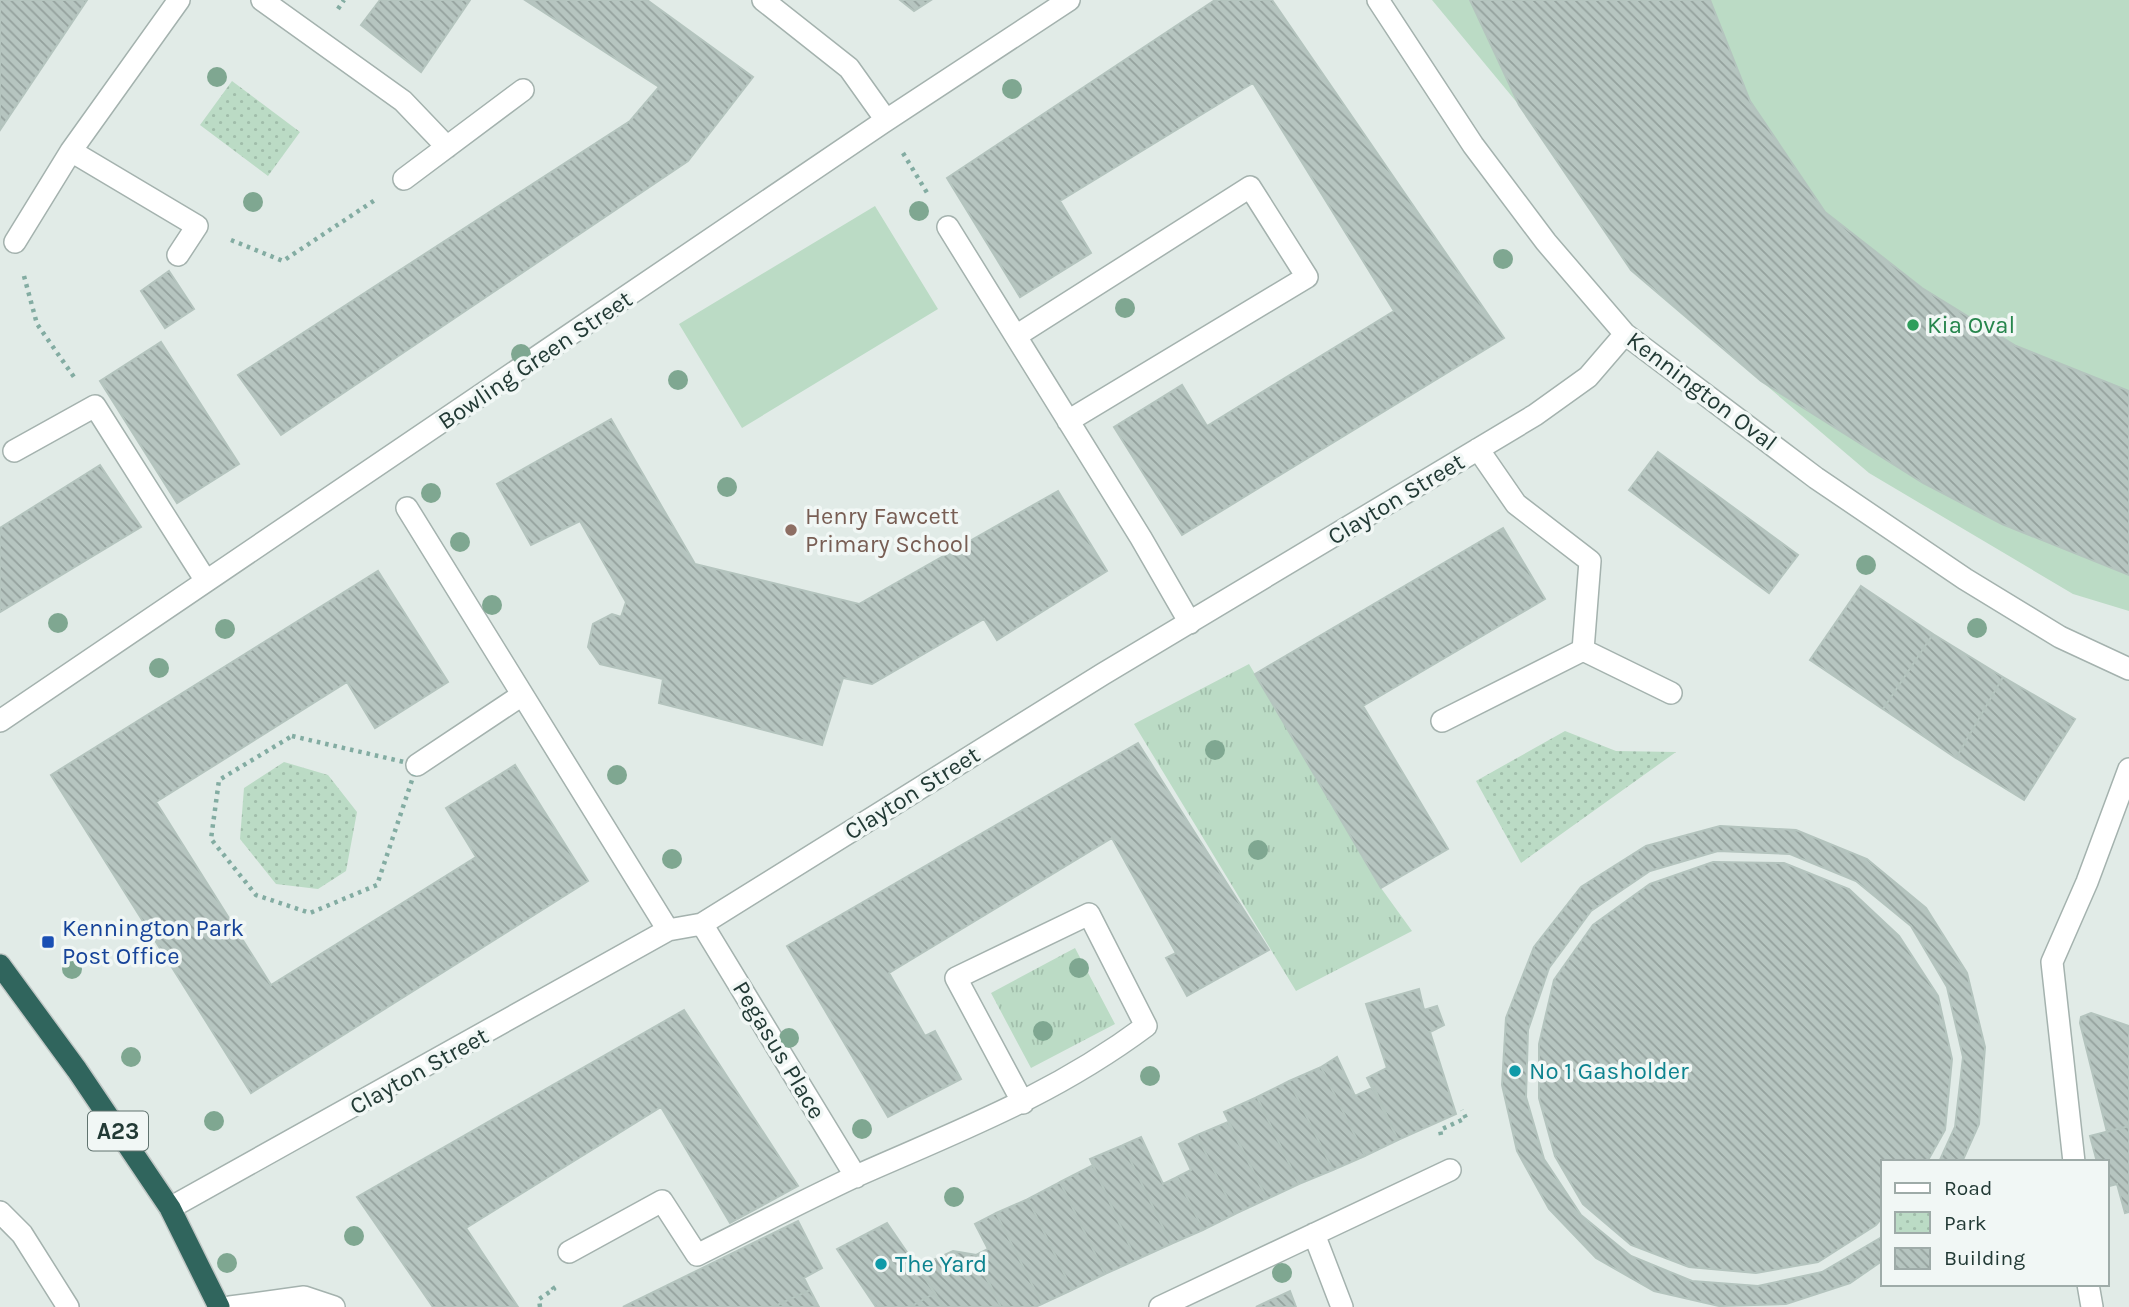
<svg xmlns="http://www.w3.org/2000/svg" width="2129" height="1307" font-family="Karla,sans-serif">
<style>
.grass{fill:url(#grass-tufts)}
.park{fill:url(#park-dots)}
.pitch{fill:#bbdbc5}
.building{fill:url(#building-back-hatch);stroke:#b4c4be;stroke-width:2}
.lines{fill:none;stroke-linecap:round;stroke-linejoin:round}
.minor-casing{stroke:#a4b2ae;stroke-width:24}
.highway-casing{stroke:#c1c8c6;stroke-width:24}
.path{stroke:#83aca2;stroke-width:4.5;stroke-dasharray:3.5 5;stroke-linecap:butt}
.minor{stroke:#fff;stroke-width:21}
.highway{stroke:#30655d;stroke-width:21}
.tree{fill:#7fa791}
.leisure-dot{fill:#2e9e5b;stroke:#f1f7f5;stroke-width:2.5}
.education-dot{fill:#8d6e63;stroke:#f1f7f5;stroke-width:2.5}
.transit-dot{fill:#1a4fb4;stroke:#f1f7f5;stroke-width:2.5}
.culture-dot{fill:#0f9aa8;stroke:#f1f7f5;stroke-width:2.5}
.labels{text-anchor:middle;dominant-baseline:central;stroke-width:7;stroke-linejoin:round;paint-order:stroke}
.shield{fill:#f1f7f5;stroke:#60736f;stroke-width:2}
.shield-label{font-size:23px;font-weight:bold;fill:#223a35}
.leisure-label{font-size:24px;fill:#27864d;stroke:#f1f7f5;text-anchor:start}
.street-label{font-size:24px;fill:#223a35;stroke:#f1f7f5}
.education-label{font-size:24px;fill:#785e54;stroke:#f1f7f5;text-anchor:start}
.transit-label{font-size:24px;fill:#164399;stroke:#f1f7f5;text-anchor:start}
.culture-label{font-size:24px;fill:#0d838f;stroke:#f1f7f5;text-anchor:start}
</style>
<defs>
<pattern id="grass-tufts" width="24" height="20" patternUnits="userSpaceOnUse" patternTransform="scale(1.75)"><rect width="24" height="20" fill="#bbdbc5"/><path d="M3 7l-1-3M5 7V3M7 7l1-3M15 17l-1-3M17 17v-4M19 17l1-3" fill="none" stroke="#a0bdaa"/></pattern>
<pattern id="park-dots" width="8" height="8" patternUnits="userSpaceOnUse" patternTransform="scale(1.75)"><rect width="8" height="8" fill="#bbdbc5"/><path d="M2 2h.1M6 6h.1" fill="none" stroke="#a0bdaa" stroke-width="1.8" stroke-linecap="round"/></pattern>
<pattern id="building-back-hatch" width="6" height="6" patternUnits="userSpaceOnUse" patternTransform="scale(1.75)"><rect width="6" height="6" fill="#b6c5c0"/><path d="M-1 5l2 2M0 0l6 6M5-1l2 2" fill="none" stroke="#94a19d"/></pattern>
</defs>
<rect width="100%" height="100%" fill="#e1ebe7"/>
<!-- grass -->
<path class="grass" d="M1249 664 1381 888 1412 931 1296 991 1134 724Z
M1075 948 1115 1024 1031 1068 991 993Z"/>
<!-- park -->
<path class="park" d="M232 81 300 132 268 176 200 125Z
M1565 731 1616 751 1676 752 1521 863 1476 781Z
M284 762 328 775 357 812 346 871 318 889 276 884 240 839 244 788Z"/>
<!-- pitch -->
<path class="pitch" d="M1432 0H2129V611L2073 594 1869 473 1631 270 1519 105Z
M875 206 938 309 742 428 679 324Z"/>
<!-- building -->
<path class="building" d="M0 0H87L0 130Z
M380 0H470L421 72 361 25Z
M525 0H647L753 77 688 161 281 435 238 375 630 121 659 87Z
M900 0H931L914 11Z
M1215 0H1272L1504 338 1182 535 1114 427 1182 385 1207 426 1394 311 1253 83 1060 201 1091 253 1020 297 947 178Z
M1470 0H1710L1750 101 1825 212 1922 288 2016 346 2129 391V575L2002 524 1923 483 1761 381 1631 270 1519 105Z
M169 271 194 309 165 328 141 291Z
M161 342 239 464 177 503 100 381Z
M611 419 695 564 859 604 1058 491 1107 571 997 640 984 619 872 684 843 678 822 745 659 703 663 679 600 664 588 647 593 624 612 614 621 617 626 602 580 521 531 545 497 484Z
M1658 452 1798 555 1769 593 1629 490Z
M100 465 141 527 0 612V528Z
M1503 528 1545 599 1363 706 1448 849 1381 888 1255 674Z
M378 571 448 682 375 728 347 682 156 802 271 985 476 857 446 808 515 765 588 881 251 1093 51 775Z
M1861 586 1933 634 1883 709 1810 660Z
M1933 634 2003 677 1956 758 1883 709Z
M2003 677 2075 719 2024 800 1956 758Z
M1138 743 1269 950 1187 996 1166 958 1176 953 1112 838 889 973 925 1036 935 1031 961 1079 888 1117 787 946Z
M1720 826 1796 830 1867 859 1926 908 1967 973 1985 1047 1979 1124 1962 1162H1939L1955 1127 1963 1057 1947 987 1911 926 1856 881 1790 854 1718 851 1650 871 1591 911 1549 968 1528 1030 1526 1097 1544 1159 1581 1215 1631 1256 1692 1281 1758 1286 1822 1272 1882 1237V1261L1850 1283 1786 1304 1719 1306 1654 1291 1596 1258 1549 1209 1517 1151 1502 1085 1506 1018 1534 947 1581 887 1646 846Z
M1713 862 1784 863 1849 889 1899 936 1938 996 1952 1059 1945 1130 1927 1162H1882V1218L1876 1225 1818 1262 1756 1273 1689 1267 1631 1245 1583 1204 1555 1156 1539 1098V1044L1554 980 1593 925 1650 884Z
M1419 989 1424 1010 1437 1006 1444 1025 1430 1032 1456 1114 1398 1140 1367 1078 1387 1068 1366 1004Z
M684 1010 798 1186 730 1223 661 1107 466 1228 518 1307H433L357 1197Z
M2091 1013 2129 1026V1126L2107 1132 2080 1023 2081 1017Z
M1337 1057 1355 1096 1374 1087 1398 1140 1365 1156 1321 1067Z
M1321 1067 1365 1156 1333 1170 1289 1081Z
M1289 1081 1333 1170 1299 1184 1257 1097Z
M1257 1097 1299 1184 1267 1199 1224 1112Z
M1228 1122 1267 1199 1235 1214 1197 1135Z
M2129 1126V1212L2125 1213 2117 1184 2106 1187V1162H2097L2090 1136Z
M1197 1135 1235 1214 1203 1230 1177 1177 1191 1170 1179 1144Z
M1141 1137 1163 1184 1177 1177 1203 1230 1171 1244 1123 1145Z
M1123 1145 1171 1244 1136 1260 1090 1159Z
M1093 1165 1136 1260 1105 1274 1060 1182Z
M1060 1182 1105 1274 1072 1290 1028 1199Z
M1028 1199 1072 1290 1042 1304 996 1213Z
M996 1213 1042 1304 1035 1307H1001L982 1270 976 1255 988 1249 975 1224Z
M798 1221 822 1268 804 1278 810 1290 773 1307H623Z
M887 1223 935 1293 910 1307H876L837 1249Z
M953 1251 976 1255 1001 1307H943L918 1267Z
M810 1290 819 1307H773Z
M1290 1291 1296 1307H1256Z
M935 1293 943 1307H910Z"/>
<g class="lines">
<!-- minor casing -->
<g class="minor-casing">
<path id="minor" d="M262 0 403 101 447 147
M763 0 849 68 886 120
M1378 0 1473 145 1546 242 1625 334 1816 478 1965 579 2060 637 2129 669
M71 151 197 226 178 255
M404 179 523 90
M948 227 1141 538 1190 623
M15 242 71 151 179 0
M1016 336 1250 187 1307 277 1068 421
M1478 449 1516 504 1590 561 1583 650 1671 693
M14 451 95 406 206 581
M407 508 668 930
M0 721 882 123 1069 0
M1442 721 1583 650
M417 765 522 695
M702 924 856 1177
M2074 1162 2052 962 2087 882 2129 769
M170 1208 668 930 702 924 1103 674 1535 415 1588 377 1625 334
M0 1212 22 1234 68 1307
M1314 1234 1342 1307
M569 1252 662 1201 697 1255C749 1229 801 1202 854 1177 960 1130 1052 1096 1146 1026L1089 914 956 978 1023 1103
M2088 1284 2092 1307
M230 1307 304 1297 334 1307
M1160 1307 1450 1170"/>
</g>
<!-- highway casing -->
<g class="highway-casing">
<path id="highway" d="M0 965 77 1070 170 1208 219 1307"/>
</g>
<!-- path -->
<path class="path" d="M338 9 344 0
M903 153 929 196
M231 240 283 261 375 200
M24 276 37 324 74 377
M292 736 417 765 377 885 310 913 256 895 211 839 219 780Z
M1441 1135 1440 1130 1466 1118 1462 1110
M540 1307 539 1299 554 1289 551 1285"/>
<!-- minor -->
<use href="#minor" class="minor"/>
<!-- highway -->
<use href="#highway" class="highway"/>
</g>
<!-- trees -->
<g class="tree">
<circle cx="217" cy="77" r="10"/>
<circle cx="1012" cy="89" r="10"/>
<circle cx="253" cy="202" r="10"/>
<circle cx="919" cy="211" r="10"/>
<circle cx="1503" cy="259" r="10"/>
<circle cx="1125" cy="308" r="10"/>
<circle cx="521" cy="354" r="10"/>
<circle cx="678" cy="380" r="10"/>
<circle cx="727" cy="487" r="10"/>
<circle cx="431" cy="493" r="10"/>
<circle cx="460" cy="542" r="10"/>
<circle cx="1866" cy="565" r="10"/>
<circle cx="492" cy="605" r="10"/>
<circle cx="58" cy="623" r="10"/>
<circle cx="1977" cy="628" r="10"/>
<circle cx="225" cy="629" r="10"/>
<circle cx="159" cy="668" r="10"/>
<circle cx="1215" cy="750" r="10"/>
<circle cx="617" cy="775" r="10"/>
<circle cx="1258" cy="850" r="10"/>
<circle cx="672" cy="859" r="10"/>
<circle cx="1079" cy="968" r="10"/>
<circle cx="72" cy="969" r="10"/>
<circle cx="1043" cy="1031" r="10"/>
<circle cx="789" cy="1038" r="10"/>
<circle cx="131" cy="1057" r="10"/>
<circle cx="1150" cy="1076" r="10"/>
<circle cx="214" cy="1121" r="10"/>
<circle cx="862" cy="1129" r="10"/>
<circle cx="954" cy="1197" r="10"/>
<circle cx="354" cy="1236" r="10"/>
<circle cx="227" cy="1263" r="10"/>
<circle cx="1282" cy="1273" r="10"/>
</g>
<!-- markers -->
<circle class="leisure-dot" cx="1913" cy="325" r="7"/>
<circle class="education-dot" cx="791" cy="530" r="7"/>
<rect class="transit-dot" x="41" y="935" width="14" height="14" rx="3.5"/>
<g class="culture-dot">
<circle cx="1515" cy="1071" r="7"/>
<circle cx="881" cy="1264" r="7"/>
</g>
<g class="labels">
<!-- shield labels -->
<rect class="shield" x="88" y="1111.5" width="60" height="39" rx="5"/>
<g class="shield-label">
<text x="118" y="1131">A23</text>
</g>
<!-- leisure labels -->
<g class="leisure-label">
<text x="1927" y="325">Kia Oval</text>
</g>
<!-- street labels -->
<g class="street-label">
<text transform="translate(535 360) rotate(-34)">Bowling Green Street</text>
<text transform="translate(1702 391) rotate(37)">Kennington Oval</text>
<text transform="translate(1396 499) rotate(-31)">Clayton Street</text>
<text transform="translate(912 793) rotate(-32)">Clayton Street</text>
<text transform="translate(779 1050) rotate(59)">Pegasus Place</text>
<text transform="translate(419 1071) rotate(-29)">Clayton Street</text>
</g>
<!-- education labels -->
<g class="education-label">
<text x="805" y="516">Henry Fawcett<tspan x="805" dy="28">Primary School</tspan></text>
</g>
<!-- transit labels -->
<g class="transit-label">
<text x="62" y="928">Kennington Park<tspan x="62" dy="28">Post Office</tspan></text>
</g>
<!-- culture labels -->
<g class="culture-label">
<text x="1529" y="1071">No 1 Gasholder</text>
<text x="895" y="1264">The Yard</text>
</g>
</g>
<!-- legend -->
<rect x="1881" y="1160" width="228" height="126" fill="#f1f7f5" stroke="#9eaba8" stroke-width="2"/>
<rect x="1895" y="1183" width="35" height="10" fill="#ffffff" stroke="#9eaba8" stroke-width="2"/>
<text x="1944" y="1195" font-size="21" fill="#223a35">Road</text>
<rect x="1895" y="1212" width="35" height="21" fill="url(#park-dots)" stroke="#9eaba8" stroke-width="2"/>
<text x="1944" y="1230" font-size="21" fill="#223a35">Park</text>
<rect x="1895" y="1248" width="35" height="21" fill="url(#building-back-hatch)" stroke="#9eaba8" stroke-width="2"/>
<text x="1944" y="1265" font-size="21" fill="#223a35">Building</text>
</svg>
